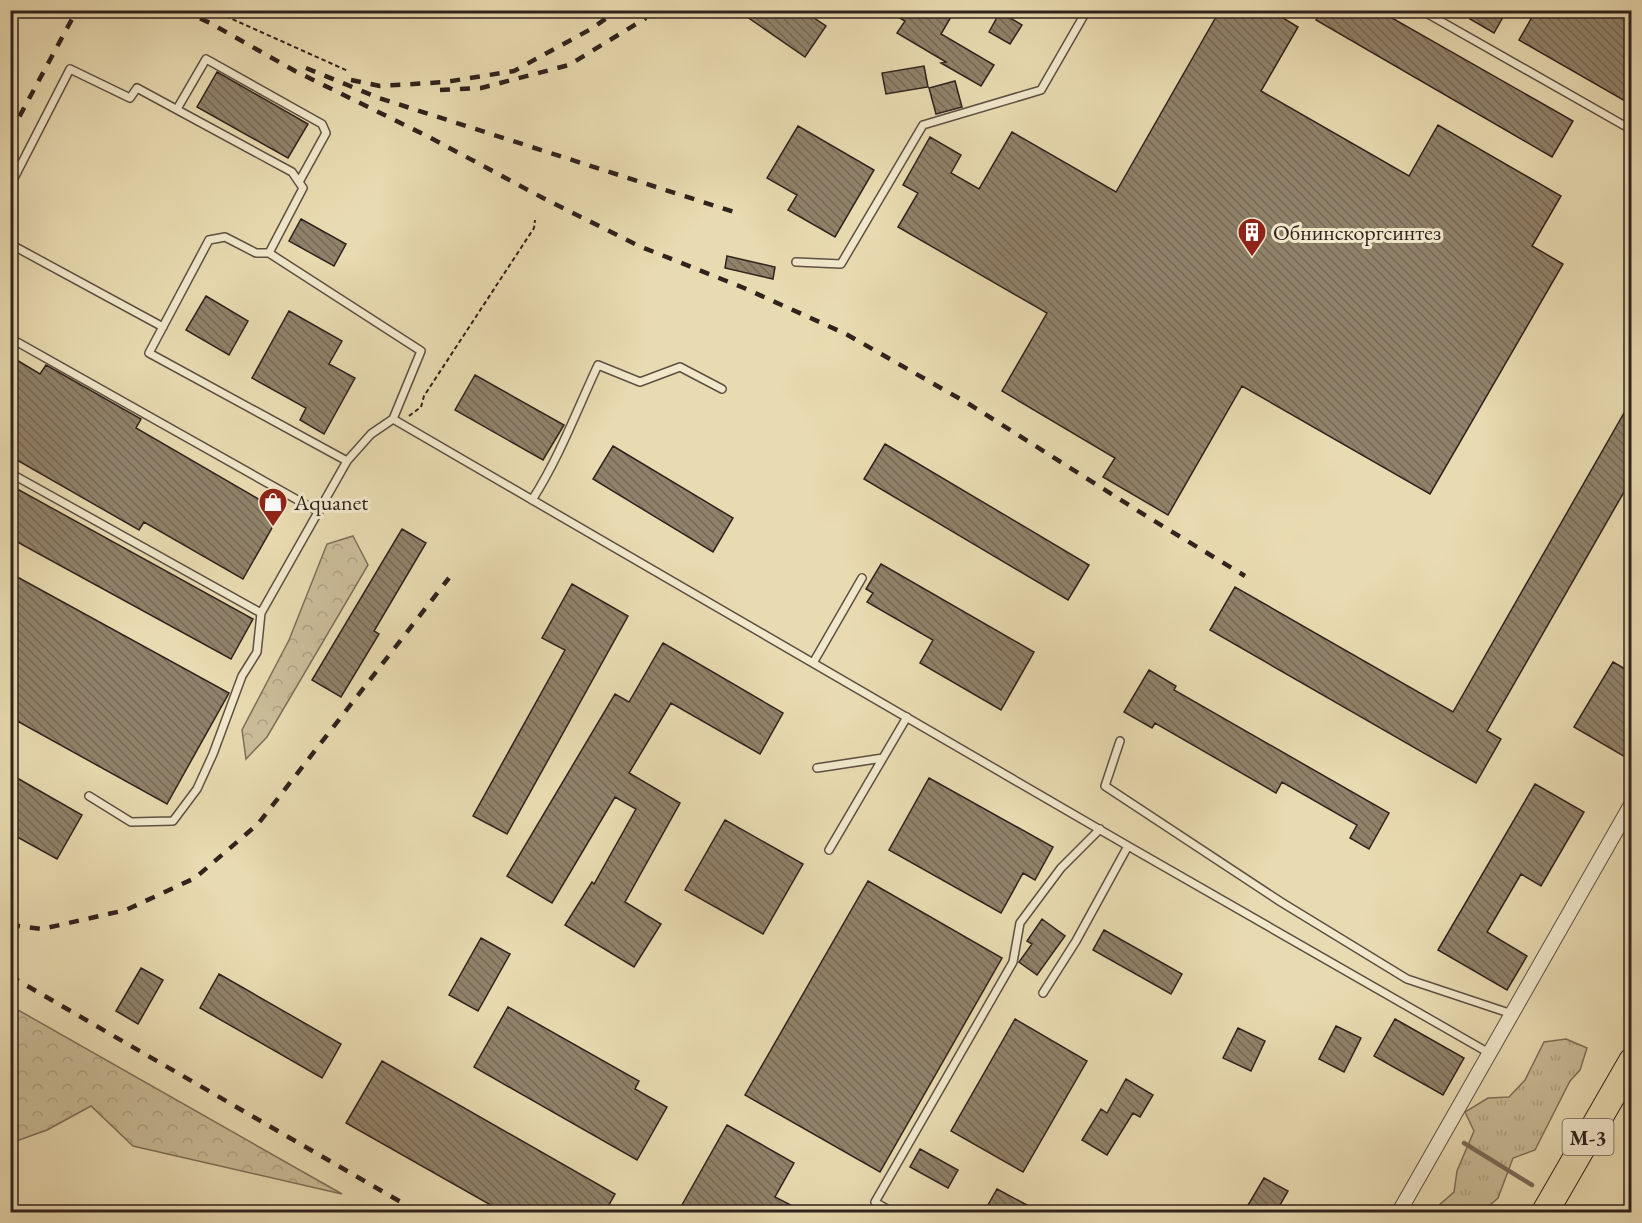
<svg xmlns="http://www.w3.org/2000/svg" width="1642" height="1223" font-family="'EB Garamond',serif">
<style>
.grass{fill:url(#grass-tufts);stroke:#7d6f5a;stroke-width:1.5}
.forest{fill:url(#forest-crowns);stroke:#7d6f5a;stroke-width:1.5}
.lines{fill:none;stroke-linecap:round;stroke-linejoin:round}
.stream{stroke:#796b58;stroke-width:4.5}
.building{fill:url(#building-back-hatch);stroke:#30221d;stroke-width:1.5}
.lane-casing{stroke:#5e5042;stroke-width:10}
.street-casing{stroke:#5e5042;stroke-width:16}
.highway-casing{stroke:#30221d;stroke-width:28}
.path{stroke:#30221d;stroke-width:2;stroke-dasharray:4.5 3;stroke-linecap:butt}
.lane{stroke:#f1e8cc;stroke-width:7}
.street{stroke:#f1e8cc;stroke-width:14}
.highway{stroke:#e9dbb1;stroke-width:26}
.rail{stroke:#30221d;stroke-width:4.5;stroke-dasharray:10 10;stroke-linecap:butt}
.labels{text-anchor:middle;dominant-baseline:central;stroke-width:6;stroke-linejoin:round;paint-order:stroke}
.shield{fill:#f1e8cc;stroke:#6a5d52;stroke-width:1.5}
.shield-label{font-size:21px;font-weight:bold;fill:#30221d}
.poi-label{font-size:22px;fill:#30221d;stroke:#f1e8cc;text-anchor:start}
</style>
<defs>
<pattern id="grass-tufts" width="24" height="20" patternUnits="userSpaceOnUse" patternTransform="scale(1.5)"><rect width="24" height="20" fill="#cabc98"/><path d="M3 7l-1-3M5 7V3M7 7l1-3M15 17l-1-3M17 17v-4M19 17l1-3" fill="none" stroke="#aea183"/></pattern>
<pattern id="forest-crowns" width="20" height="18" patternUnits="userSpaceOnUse" patternTransform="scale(1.5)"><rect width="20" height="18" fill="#cabc98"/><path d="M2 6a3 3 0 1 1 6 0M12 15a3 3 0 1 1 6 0" fill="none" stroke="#aea183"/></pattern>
<pattern id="building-back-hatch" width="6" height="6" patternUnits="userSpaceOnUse" patternTransform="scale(1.5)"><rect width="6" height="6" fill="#90826a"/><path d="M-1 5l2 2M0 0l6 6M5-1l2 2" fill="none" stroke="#766a57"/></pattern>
</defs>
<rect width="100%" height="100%" fill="#e9dbb1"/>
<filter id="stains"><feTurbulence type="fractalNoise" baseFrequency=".00333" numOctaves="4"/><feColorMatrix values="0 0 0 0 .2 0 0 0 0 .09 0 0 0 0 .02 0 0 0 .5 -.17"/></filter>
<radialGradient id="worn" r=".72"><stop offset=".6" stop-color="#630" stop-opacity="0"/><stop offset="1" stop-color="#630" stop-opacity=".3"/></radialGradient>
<!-- grass -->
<path class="grass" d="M1566 1039 1587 1048 1580 1070 1570 1081 1535 1150 1513 1158 1498 1198 1482 1212H1437L1438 1206 1454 1192 1457 1171 1474 1131 1465 1112 1488 1098 1509 1097 1525 1080 1544 1042Z"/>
<!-- forest -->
<path class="forest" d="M353 536 368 565 267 737 246 759 242 730 289 640 327 544Z
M10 1006H11L342 1194 133 1146 91 1106 47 1130 11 1143Z"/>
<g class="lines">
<!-- stream -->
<path class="stream" d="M1464 1143 1532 1185"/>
</g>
<!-- building -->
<path class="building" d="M737 10H802L826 26 805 57Z
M886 10H955L941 34 994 65 981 86 941 63 946 62 897 33 905 21Z
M1220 10H1270L1298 27 1261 91 1409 176 1438 125 1561 196 1532 246 1563 264 1430 494 1242 386 1168 515 1103 477 1115 458 1002 391 1047 313 898 227 918 193 903 185 930 137 961 155 951 173 979 189 1012 132 1116 192Z
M1322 10H1378L1573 121 1552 157 1316 20Z
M1475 10H1507L1494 33 1470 19Z
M1536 10H1632V105L1519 40Z
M1000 12 1022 25 1010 44 989 32Z
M924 66 928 87 886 94 882 73Z
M217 72 308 124 288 158 197 107Z
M955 81 962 107 936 114 929 88Z
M798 126 874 170 835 237 788 210 797 195 767 178Z
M301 219 346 244 334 266 289 241Z
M727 256 775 267 773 279 725 268Z
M206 296 248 321 229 355 186 330Z
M289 311 342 341 329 364 355 378 324 434 300 420 306 408 252 378Z
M10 356 40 374 46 365 141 419 136 428 281 512 243 579 144 522 139 530 10 456Z
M475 375 564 425 543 460 455 410Z
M1632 399V478L1487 731 1501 739 1476 783 1210 630 1235 587 1453 712Z
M885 444 1089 565 1068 600 864 479Z
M613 446 733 518 713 552 593 479Z
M10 485 253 619 231 659 10 538Z
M402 529 426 543 374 631 379 634 341 697 312 680Z
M881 564 1034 652 1001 710 920 663 933 640 867 602 873 593 866 589Z
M10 573 229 693 167 804 10 717Z
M572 584 628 616 507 834 473 816 565 650 542 638Z
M663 643 783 713 760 754 671 703 629 773 680 803 625 902 661 924 634 967 565 925 592 882 594 884 636 809 615 797 552 903 507 876 615 694 629 702Z
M1613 662 1632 673V761L1574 727Z
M1149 670 1176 686 1174 690 1389 813 1369 849 1350 838 1357 825 1282 782 1276 793 1155 723 1152 728 1124 712Z
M10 774 82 815 57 859 10 833Z
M929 778 1053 847 1035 880 1023 873 1001 913 889 850Z
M1535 784 1584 812 1541 886 1521 874 1487 932 1527 956 1507 990 1438 950Z
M725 820 803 864 763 934 685 890Z
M868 881 1002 958 880 1172 745 1095Z
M1042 919 1065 936 1037 975 1019 962 1032 944 1027 941Z
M1104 930 1182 974 1171 994 1093 950Z
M481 938 510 954 478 1011 449 995Z
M141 968 163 980 138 1024 116 1011Z
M219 974 341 1044 322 1078 200 1008Z
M508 1007 639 1081 635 1089 667 1107 637 1160 474 1067Z
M1015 1019 1087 1061 1023 1172 951 1131Z
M1395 1019 1464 1058 1443 1095 1374 1056Z
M1336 1026 1361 1038 1344 1072 1319 1059Z
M1238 1028 1265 1041 1251 1071 1223 1058Z
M382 1061 615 1194 605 1212H503L346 1123Z
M1126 1079 1153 1095 1140 1117 1133 1113 1107 1155 1082 1140 1101 1109 1107 1113Z
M727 1125 794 1163 775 1197 804 1212H678Z
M920 1149 958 1170 948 1188 910 1167Z
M1264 1178 1288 1191 1276 1212H1244Z
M997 1189 1040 1212H984Z"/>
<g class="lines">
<!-- lane casing -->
<g class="lane-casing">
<path id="lane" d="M1421 10 1632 130
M177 109 206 59 322 124 326 133 299 182
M10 186 70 69 130 98 137 88 292 172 303 188 269 253 421 351 393 419 1128 846 1489 1053
M10 244 163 327
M269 253H256L225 237 209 240 149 353 347 461
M796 262 841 264 923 125 1041 90 1087 10
M10 338 319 512
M10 473 261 613 347 461 371 434 393 419
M532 500C559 458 577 410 598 365L640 382 680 367 722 389
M813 663 862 578
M1120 741 1105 786 1281 902 1407 979 1512 1014
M817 768 883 758
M89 796 131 822 173 821 197 789 213 754 242 676 257 652 261 613
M829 850 907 717
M1043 993 1076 941 1128 846
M892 1212 875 1202 1013 962 1020 923 1061 868 1100 829"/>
</g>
<!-- street casing -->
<g class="street-casing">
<path id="street" d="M1399 1212 1632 803"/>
</g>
<!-- highway casing -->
<g class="highway-casing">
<path id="highway" d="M1545 1212 1632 1061"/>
</g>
<!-- path -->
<path class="path" d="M212 10 348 71
M409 416 421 407 424 396 534 228 535 220"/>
<!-- lane -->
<use href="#lane" class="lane"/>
<!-- street -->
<use href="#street" class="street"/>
<!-- highway -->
<use href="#highway" class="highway"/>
<!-- rail -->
<path class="rail" d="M182 10 210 23 295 71 429 137 543 198 639 246 744 288 846 334 969 404 1151 519 1245 576
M306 68 379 98 734 212
M351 80 380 86 445 82 514 71 591 29 618 10
M440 90 481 88 569 65 646 18
M10 134 72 19
M10 925 42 929 126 910 195 878 258 824 449 578
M10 976 418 1212"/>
</g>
<!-- icons -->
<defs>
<g id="building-pin" transform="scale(1.5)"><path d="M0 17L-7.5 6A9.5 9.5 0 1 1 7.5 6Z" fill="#8f2418" stroke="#f1e8cc"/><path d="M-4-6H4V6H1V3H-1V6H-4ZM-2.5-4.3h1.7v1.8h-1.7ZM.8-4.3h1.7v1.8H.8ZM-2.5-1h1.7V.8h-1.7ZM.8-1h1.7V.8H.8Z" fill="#fff"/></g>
<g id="shop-pin" transform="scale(1.5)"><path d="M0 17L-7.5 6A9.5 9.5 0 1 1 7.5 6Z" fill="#8f2418" stroke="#f1e8cc"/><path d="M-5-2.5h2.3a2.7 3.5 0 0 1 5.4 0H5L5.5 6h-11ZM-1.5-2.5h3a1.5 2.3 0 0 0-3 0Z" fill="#fff"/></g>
</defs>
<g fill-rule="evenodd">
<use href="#building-pin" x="1252" y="232"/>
<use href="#shop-pin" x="273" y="502"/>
</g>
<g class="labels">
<!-- shield labels -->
<rect class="shield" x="1562.5" y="1119" width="51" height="36" rx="4.5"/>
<g class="shield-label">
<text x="1588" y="1137">М-3</text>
</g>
<!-- poi labels -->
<g class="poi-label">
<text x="1273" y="232">Обнинскоргсинтез</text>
<text x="294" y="502">Aquanet</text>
</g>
</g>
<!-- margin -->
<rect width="1642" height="1223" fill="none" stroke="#e9dbb1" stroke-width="36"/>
<rect x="12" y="12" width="1618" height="1199" fill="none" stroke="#30221d" stroke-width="3"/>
<rect x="18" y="18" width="1606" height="1187" fill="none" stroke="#30221d" stroke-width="1.5"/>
<rect width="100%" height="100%" filter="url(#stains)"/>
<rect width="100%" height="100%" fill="url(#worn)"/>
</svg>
